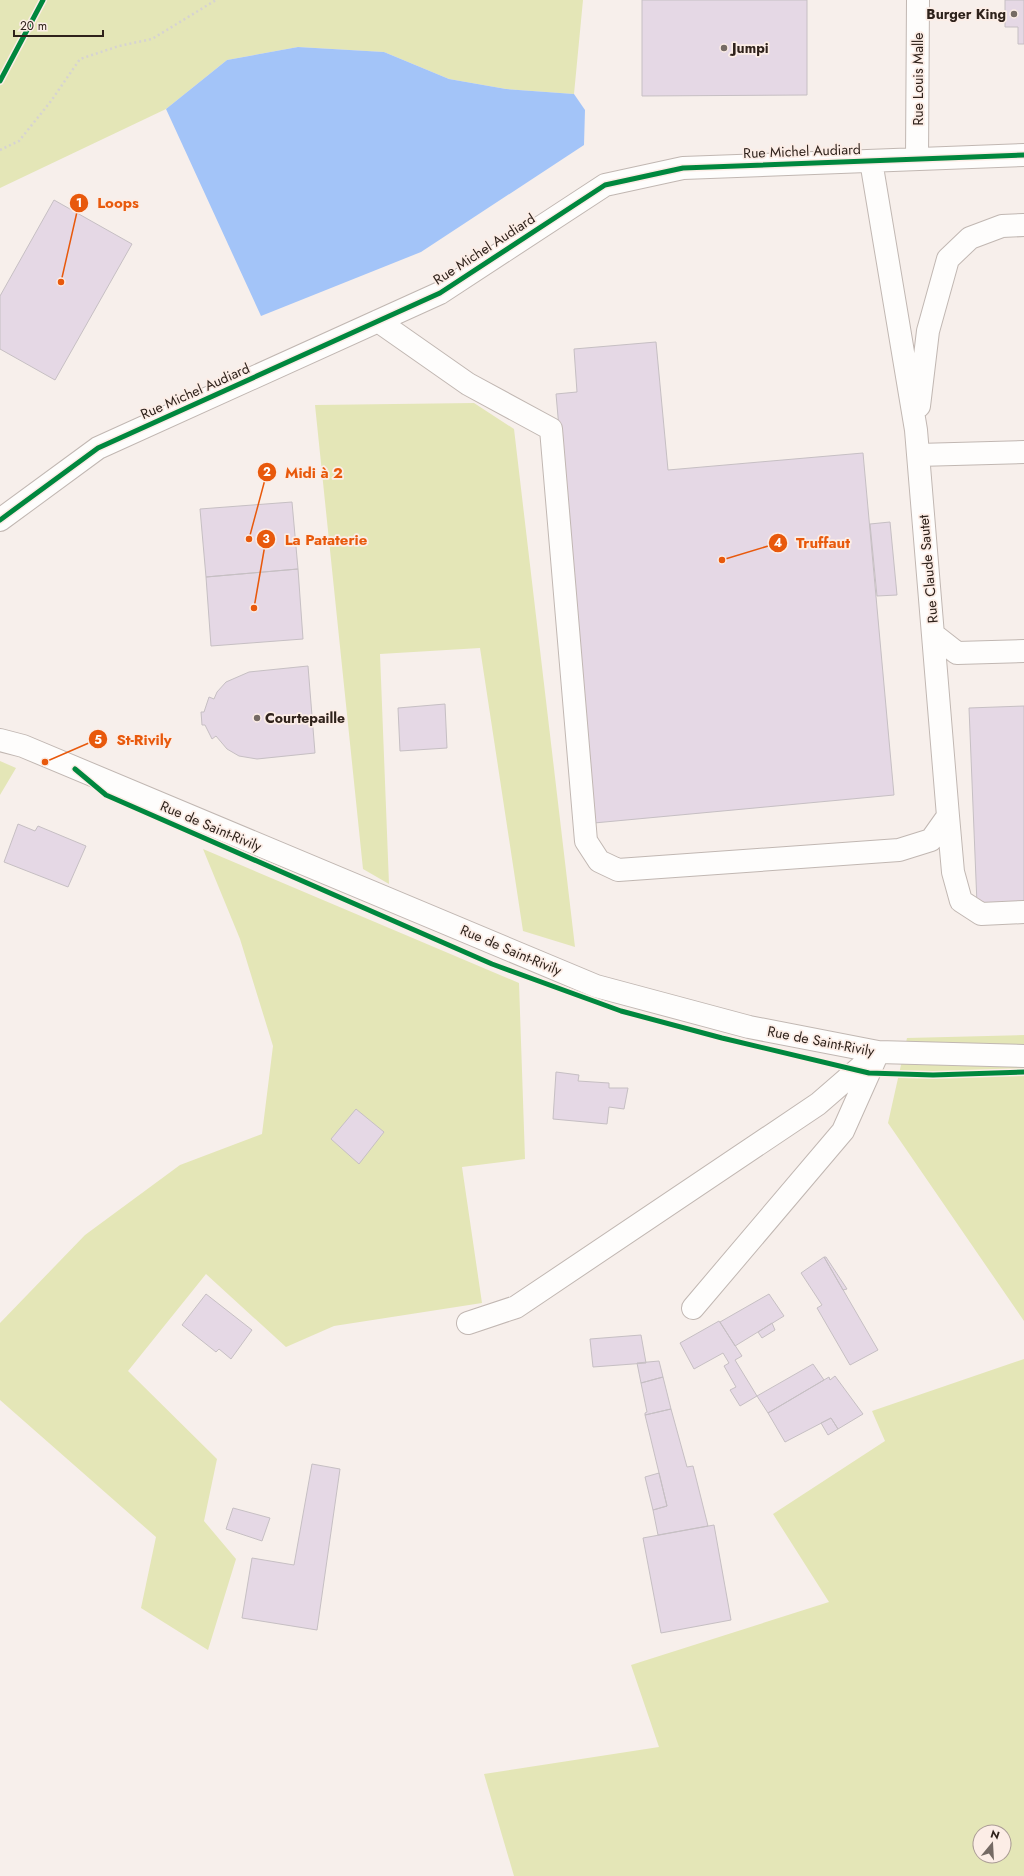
<svg xmlns="http://www.w3.org/2000/svg" width="1024" height="1876" font-family="Jost,sans-serif">
<style>
.green{fill:#e4e6b7;fill-rule:evenodd}
.water{fill:#a3c4f8}
.building{fill:#e5d8e5;stroke:#c6bfc3}
.lines{fill:none;stroke-linecap:round;stroke-linejoin:round}
.minor-casing{stroke:#c1b7b2;stroke-width:24}
.path{stroke:#d6d3d2;stroke-width:2.5;stroke-dasharray:2 3;stroke-linecap:butt}
.minor{stroke:#fefdfc;stroke-width:22}
.cycleway-casing{stroke:#fcede6;stroke-width:8}
.cycleway{stroke:#00873e;stroke-width:5}
.poi-dot{fill:#756a64;stroke:#fcede6;stroke-width:1.5}
.labels{text-anchor:middle;dominant-baseline:central;stroke-width:3.5;stroke-linejoin:round;paint-order:stroke}
.poi-label{font-size:14px;font-weight:bold;fill:#2f221b;stroke:#fcede6;text-anchor:start}
.street-label{font-size:14px;fill:#2f221b;stroke:#fcede6}
.leader{fill:none;stroke:#e8590c;stroke-width:1.5}
.callout-dot{fill:#e8590c;stroke:#fcede6;stroke-width:1.5}
.mark-label{font-size:12px;text-anchor:middle;font-weight:bold;fill:#fff}
.callout-label{font-size:15px;text-anchor:middle;font-weight:bold;fill:#e8590c;stroke:#fcede6;stroke-width:3.5;stroke-linejoin:round;paint-order:stroke}
</style>
<rect width="100%" height="100%" fill="#f7efeb"/>
<!-- green -->
<path class="green" d="M0 0H583L574 94 506 89 449 79 384 52 298 47 227 60 166 109 0 188Z
M474 403 514 429 575 947 523 931 480 648 380 654 389 884 363 869 315 405Z
M0 761 16 768 0 795Z
M203 849 519 983 525 1159 462 1167 482 1303 334 1326 286 1347 206 1274 128 1371 217 1459 204 1521 236 1559 208 1650 141 1608 156 1537 0 1400V1323L85 1235 180 1165 262 1134 273 1046 240 939Z
M1024 1035V1321L888 1123 907 1038Z
M1024 1359V1876H514L484 1774 659 1747 631 1665 829 1602 773 1514 885 1441 872 1411ZM980 1832H1004V1856H980Z"/>
<!-- water -->
<path class="water" d="M298 47 384 52 449 79 506 89 574 94 585 110 584 145 421 252 261 316 166 109 227 60Z"/>
<!-- building -->
<path class="building" d="M642 0H807V95L642 96Z
M1005 0H1024V44H1018V27H1005Z
M54 200 132 244 55 380 0 349V296Z
M656 342 668 470 863 453 894 795 594 823 556 394 577 392 574 349Z
M292 502 298 569 206 577 200 509Z
M890 522 897 595 877 596 870 524Z
M298 569 303 639 211 646 206 577Z
M308 666 315 753 257 759 239 756 227 749 216 736 212 739 205 725H202L201 712H204L209 697 214 699 217 692 226 682 249 672Z
M445 704 447 748 400 751 398 708Z
M1024 706V902L977 904 969 708Z
M18 824 35 831 38 826 86 846 68 887 4 862Z
M556 1072 579 1075 578 1081 609 1083V1088H628L624 1109 609 1107 607 1124 553 1119Z
M356 1109 384 1132 359 1164 331 1139Z
M824 1257H826L847 1289 843 1290Z
M824 1257 878 1350 850 1365 817 1308 822 1305 801 1273Z
M206 1294 252 1330 231 1359 219 1349 216 1352 182 1325Z
M769 1294 784 1316 735 1346 720 1322Z
M719 1321 742 1356 735 1360 757 1396 740 1406 730 1390 736 1387 724 1366 729 1363 723 1353 694 1369 680 1343Z
M772 1323 775 1330 762 1338 758 1332Z
M641 1335 646 1363 593 1367 590 1339Z
M659 1361 663 1377 641 1383 637 1363Z
M813 1364 824 1380 768 1413 757 1396Z
M835 1376 863 1414 838 1429 831 1418 785 1442 768 1413 829 1377 830 1380Z
M663 1377 671 1409 645 1415V1413L647 1412 641 1383Z
M671 1409 687 1467 693 1466 708 1526 658 1535 653 1510 667 1506 645 1415Z
M831 1418 838 1429 828 1435 821 1423Z
M312 1464 340 1469 317 1630 242 1618 252 1558 294 1565Z
M659 1473 667 1506 653 1510 645 1477Z
M233 1508 270 1518 262 1541 226 1529Z
M714 1525 731 1620 661 1633 643 1538Z"/>
<g class="lines">
<!-- minor casing -->
<g class="minor-casing">
<path id="minor" d="M917 159 918 0
M378 321 468 384 551 429 586 841 599 861 618 870 899 850 931 840 948 816 916 430 871 161
M919 406 928 331 948 259 970 238 1002 226 1024 225
M918 455 1024 452
M0 520 98 448 440 293 605 185 683 168 1024 155
M934 635 957 653 1024 651
M0 740 23 746 596 986 749 1027 878 1052 1024 1056
M948 816 953 872 961 901 981 914 1024 912
M693 1308 843 1131 876 1057
M468 1323 516 1307 818 1104 878 1052"/>
</g>
<!-- path -->
<path class="path" d="M0 150 19 141 51 101 80 59 119 46 152 39 216 0"/>
<!-- minor -->
<use href="#minor" class="minor"/>
<!-- cycleway casing -->
<g class="cycleway-casing">
<path id="cycleway" d="M0 81 43 0
M0 520 98 448 440 293 605 185 683 168 1024 155
M75 769 106 795 492 964 621 1011 722 1038 869 1073 933 1075 1024 1072"/>
</g>
<!-- cycleway -->
<use href="#cycleway" class="cycleway"/>
</g>
<!-- markers -->
<g class="poi-dot">
<circle cx="1014" cy="14" r="4"/>
<circle cx="724" cy="48" r="4"/>
<circle cx="257" cy="718" r="4"/>
</g>
<g class="labels">
<!-- poi labels -->
<g class="poi-label">
<text x="1006" y="14" text-anchor="end">Burger King</text>
<text x="732" y="48">Jumpi</text>
<text x="265" y="718">Courtepaille</text>
</g>
<!-- street labels -->
<g class="street-label">
<text transform="translate(918 79) rotate(-90)">Rue Louis Malle</text>
<text transform="translate(802 151) rotate(-2)">Rue Michel Audiard</text>
<text transform="translate(484 249) rotate(-33)">Rue Michel Audiard</text>
<text transform="translate(195 391) rotate(-24)">Rue Michel Audiard</text>
<text transform="translate(928 569) rotate(-95)">Rue Claude Sautet</text>
<text transform="translate(211 826) rotate(23)">Rue de Saint-Rivily</text>
<text transform="translate(511 950) rotate(23)">Rue de Saint-Rivily</text>
<text transform="translate(821 1041) rotate(11)">Rue de Saint-Rivily</text>
</g>
</g>
<!-- callouts -->
<path class="leader" d="M61 282L79 203M249 539L267 472M254 608L266 539M722 560L778 543M45 762L98 739"/>
<g class="callout-dot">
<circle cx="61" cy="282" r="4"/>
<circle cx="249" cy="539" r="4"/>
<circle cx="254" cy="608" r="4"/>
<circle cx="722" cy="560" r="4"/>
<circle cx="45" cy="762" r="4"/>
<circle cx="79" cy="203" r="10"/>
<circle cx="267" cy="472" r="10"/>
<circle cx="266" cy="539" r="10"/>
<circle cx="778" cy="543" r="10"/>
<circle cx="98" cy="739" r="10"/>
</g>
<g class="mark-label">
<text x="79" y="207">1</text>
<text x="267" y="476">2</text>
<text x="266" y="543">3</text>
<text x="778" y="547">4</text>
<text x="98" y="744">5</text>
</g>
<g class="callout-label">
<text x="118" y="208">Loops</text>
<text x="314" y="478">Midi à 2</text>
<text x="326" y="545">La Pataterie</text>
<text x="823" y="548">Truffaut</text>
<text x="144" y="745">St-Rivily</text>
</g>
<!-- north arrow -->
<g transform="translate(992 1844) rotate(18)"><circle r="19" fill="#fcede6" stroke="#aa9c95"/>
<path d="M0-3L7 15L0 10L-7 15Z" fill="#756a64"/>
<text y="-6" font-size="11" font-weight="bold" text-anchor="middle" fill="#2f221b">N</text>
</g>
<!-- scale -->
<path d="M14 30v6h89v-6" fill="none" stroke="#2f221b" stroke-width="2"/>
<text x="20" y="30" font-size="12" fill="#2f221b" stroke="#fcede6" stroke-width="3" paint-order="stroke">20 m</text>
</svg>
